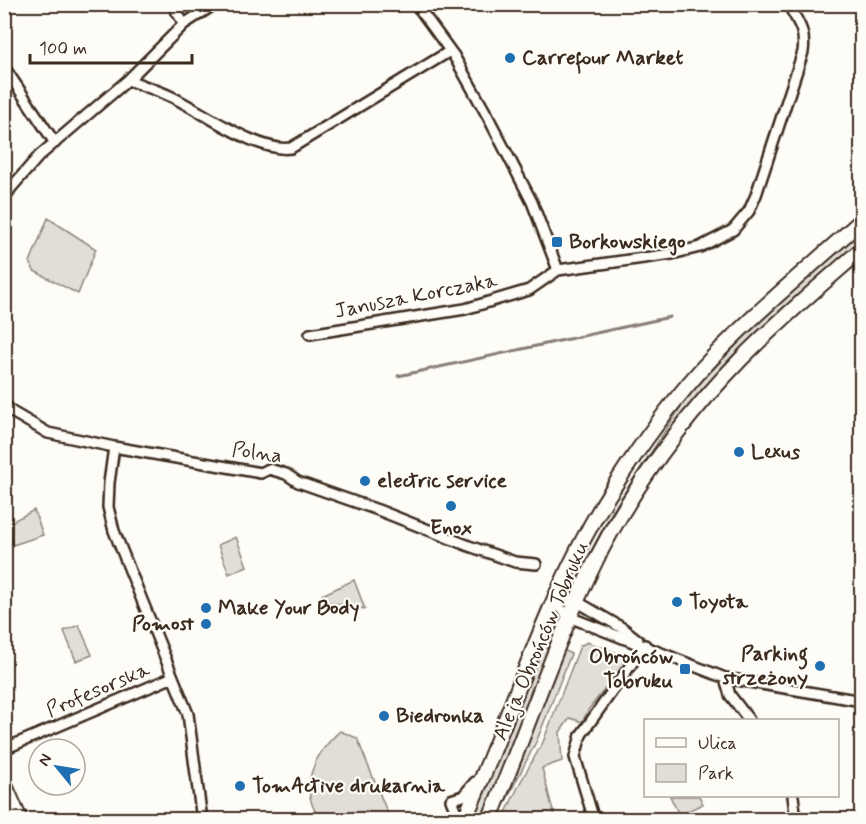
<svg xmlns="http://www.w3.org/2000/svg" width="866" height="824" font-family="Mynerve,sans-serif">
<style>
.green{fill:#e1ded7;stroke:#8e847a;stroke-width:1.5}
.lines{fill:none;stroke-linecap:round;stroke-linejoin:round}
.stream{stroke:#887d74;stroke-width:3}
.street-casing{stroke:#3b2a1e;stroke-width:14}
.secondary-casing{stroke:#3b2a1e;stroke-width:18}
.street{stroke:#fdfcf7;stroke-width:9}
.secondary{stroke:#fdfcf7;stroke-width:14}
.poi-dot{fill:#1f6fb2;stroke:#fdfcf7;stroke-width:2}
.labels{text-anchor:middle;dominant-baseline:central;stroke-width:4.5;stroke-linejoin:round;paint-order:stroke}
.poi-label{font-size:21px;font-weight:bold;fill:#3b2a1e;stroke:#fdfcf7;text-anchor:start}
.street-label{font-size:21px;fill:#3b2a1e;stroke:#fdfcf7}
</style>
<rect width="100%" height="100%" fill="#fdfcf7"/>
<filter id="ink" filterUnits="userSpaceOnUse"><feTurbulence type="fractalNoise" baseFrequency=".0167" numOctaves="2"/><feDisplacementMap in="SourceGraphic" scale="12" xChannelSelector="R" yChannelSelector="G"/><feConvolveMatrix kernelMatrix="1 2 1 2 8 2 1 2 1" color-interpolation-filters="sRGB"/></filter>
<g filter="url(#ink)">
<!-- green -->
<path class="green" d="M48 218 96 249 78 294 34 271 30 262Z
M861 229V240L812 284 695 401 639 475 575 590H573L584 564 611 513 688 396 750 330Z
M34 510 43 535 13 545 5 525Z
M236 537 247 566 229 574 218 545Z
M354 580 365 609 323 601 322 595Z
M79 625 92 655 76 661 64 631Z
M544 642 551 645 486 810 482 819 473 820Z
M587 642 622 655 627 661 589 709 582 722 570 718 560 732 562 761 542 768 555 819H503L520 783 543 742 580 646Z
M564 650 571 654 537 740 501 811Z
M340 731 357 738 390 819H320C297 788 314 754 340 731Z
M670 796H699L703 804 679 815Z"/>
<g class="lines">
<!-- stream -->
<path class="stream" d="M398 376 670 317"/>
<!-- street casing -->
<g class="street-casing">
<path id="street" d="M172 4 184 24
M416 4 454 56 487 115 532 202 558 270
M4 67 55 143
M128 80C143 86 158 90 172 97 202 111 258 153 291 148L450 51
M4 199 11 188 39 156 128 80 184 24 215 4
M310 334 465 309 529 290 558 270 672 254 700 247 733 230 749 211 756 195 803 52C806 31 798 22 788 4
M4 404 12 412 48 433 114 447 261 473 269 469 286 474 298 482 378 510 469 546 515 562 536 564
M114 447 109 483 108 507 114 531 188 714 202 820
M553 600 569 617 725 678 862 701
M553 600 576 601 624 629 638 640
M725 678 730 695 749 720
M4 749 173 677
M793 796 796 820
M456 820V812L451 800 463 796 475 782
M594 820 575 757 581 735 645 645"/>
</g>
<!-- secondary casing -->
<g class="secondary-casing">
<path id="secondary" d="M4 783 20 820
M464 820C515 708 548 588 615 485 640 446 668 407 699 372 749 317 807 270 862 220
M489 820C526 734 554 644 596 560 633 487 684 418 741 359 779 320 821 285 862 249"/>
</g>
<!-- street -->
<use href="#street" class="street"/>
<!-- secondary -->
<use href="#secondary" class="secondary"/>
</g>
</g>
<!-- markers -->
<g class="poi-dot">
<circle cx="510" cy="58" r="6"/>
<rect x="551" y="236" width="12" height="12" rx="3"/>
<circle cx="739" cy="452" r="6"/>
<circle cx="365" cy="481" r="6"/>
<circle cx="451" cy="506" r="6"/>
<circle cx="677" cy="602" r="6"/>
<circle cx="206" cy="608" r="6"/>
<circle cx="206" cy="624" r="6"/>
<circle cx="820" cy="666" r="6"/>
<rect x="679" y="663" width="12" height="12" rx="3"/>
<circle cx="384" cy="716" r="6"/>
<circle cx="240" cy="786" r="6"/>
</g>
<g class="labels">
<!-- poi labels -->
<g class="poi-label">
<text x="522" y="58">Carrefour Market</text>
<text x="569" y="242">Borkowskiego</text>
<text x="751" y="452">Lexus</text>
<text x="377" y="481">electric service</text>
<text x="451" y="528" text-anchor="middle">Enox</text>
<text x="689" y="602">Toyota</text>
<text x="218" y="608">Make Your Body</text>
<text x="194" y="624" text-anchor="end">Pomost</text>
<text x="808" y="654" text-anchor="end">Parking<tspan x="808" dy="24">strzeżony</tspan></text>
<text x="673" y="657" text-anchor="end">Obrońców<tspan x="673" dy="24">Tobruku</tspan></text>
<text x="396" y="716">Biedronka</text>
<text x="252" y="786">TomActive drukarnia</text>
</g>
<!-- street labels -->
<g class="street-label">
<text transform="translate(416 296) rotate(-11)">Janusza Korczaka</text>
<text transform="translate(257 453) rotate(8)">Polna</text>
<text transform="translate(541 641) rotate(-67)">Aleja Obrońców Tobruku</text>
<text transform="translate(98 690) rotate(-23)">Profesorska</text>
</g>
</g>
<!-- margin -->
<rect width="866" height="824" fill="none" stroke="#fdfcf7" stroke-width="24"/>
<rect x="12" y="12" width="842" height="800" fill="none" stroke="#3b2a1e" stroke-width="2" filter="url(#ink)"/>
<!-- legend -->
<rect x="644" y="719" width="195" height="78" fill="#fdfcf7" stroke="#afa8a0" stroke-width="1.5"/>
<rect x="656" y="738" width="30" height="9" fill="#fdfcf7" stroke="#afa8a0" stroke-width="1.5"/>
<text x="698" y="749" font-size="18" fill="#3b2a1e">Ulica</text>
<rect x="656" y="764" width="30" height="18" fill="#e1ded7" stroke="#afa8a0" stroke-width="1.5"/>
<text x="698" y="779" font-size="18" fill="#3b2a1e">Park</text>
<!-- north arrow -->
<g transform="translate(57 767) rotate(300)"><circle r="28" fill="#fdfcf7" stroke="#afa8a0" stroke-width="1.5"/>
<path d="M0-4.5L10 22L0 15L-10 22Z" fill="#1f6fb2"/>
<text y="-9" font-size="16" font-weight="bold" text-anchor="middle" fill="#3b2a1e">N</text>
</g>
<!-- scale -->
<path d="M30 54v9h162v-9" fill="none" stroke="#3b2a1e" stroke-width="3"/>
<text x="39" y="54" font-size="18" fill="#3b2a1e" stroke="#fdfcf7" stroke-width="4.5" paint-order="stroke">100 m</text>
</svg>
